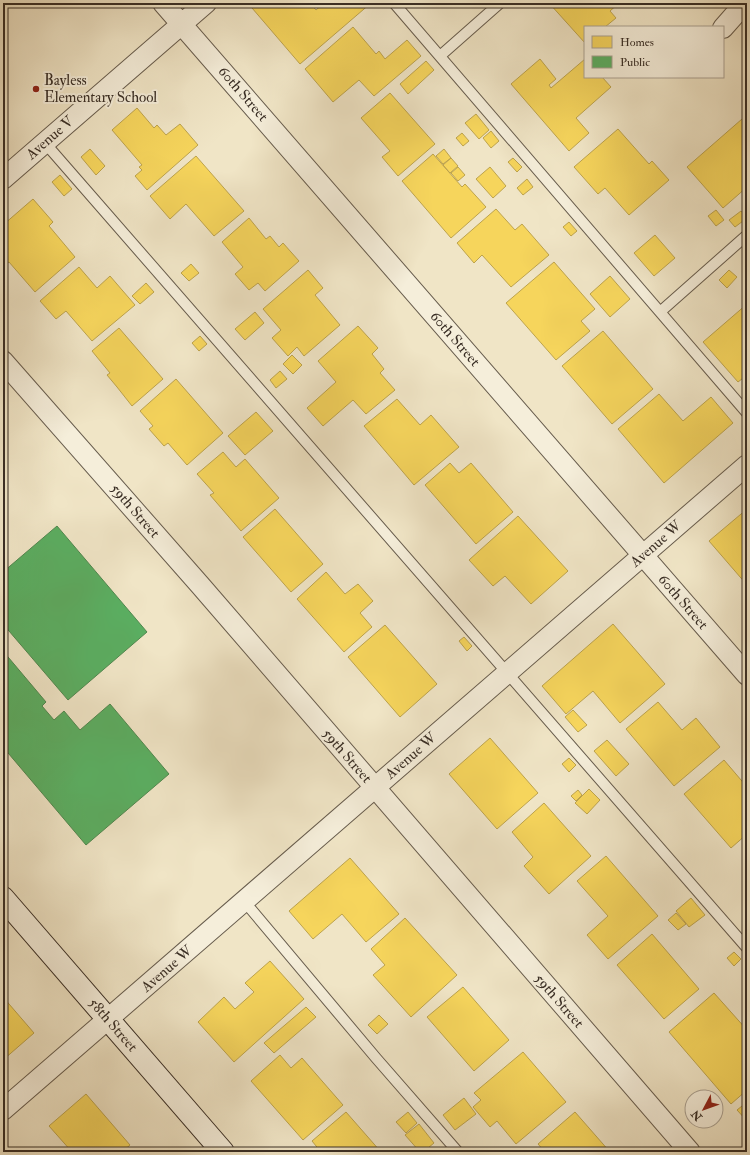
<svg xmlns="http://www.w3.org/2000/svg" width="750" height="1155" font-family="'IM FELL Double Pica',serif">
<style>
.homes{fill:#f6d55c;stroke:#bda34c}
.public{fill:#5aae61;stroke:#50884f}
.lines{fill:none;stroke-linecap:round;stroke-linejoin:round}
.lane-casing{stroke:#675c4d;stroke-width:12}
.street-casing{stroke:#675c4d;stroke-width:22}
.secondary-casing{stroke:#392e25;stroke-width:24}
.lane{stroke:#f5eeda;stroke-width:10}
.street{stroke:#f5eeda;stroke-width:20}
.secondary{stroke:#f5eeda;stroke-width:22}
.poi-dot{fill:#8f2418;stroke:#f5eeda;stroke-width:1.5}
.labels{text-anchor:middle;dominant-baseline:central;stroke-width:4;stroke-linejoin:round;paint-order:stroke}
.poi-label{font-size:15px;fill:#392e25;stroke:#f5eeda;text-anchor:start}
.street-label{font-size:15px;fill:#392e25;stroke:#f5eeda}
</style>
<rect width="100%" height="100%" fill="#f0e5c6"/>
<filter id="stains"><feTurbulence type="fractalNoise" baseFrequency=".005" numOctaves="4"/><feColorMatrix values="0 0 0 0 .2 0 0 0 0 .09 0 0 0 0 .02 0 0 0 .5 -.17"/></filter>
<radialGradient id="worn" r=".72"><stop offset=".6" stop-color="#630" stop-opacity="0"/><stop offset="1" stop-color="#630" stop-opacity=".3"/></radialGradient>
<!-- homes -->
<path class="homes" d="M258 3H310L316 10 324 3H371L300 64 252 8Z
M549 3H619L610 11 616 18 605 27H585V43Z
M353 27 376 54 379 51 385 59 407 40 421 56 374 96 359 80 333 102 305 69Z
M540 59 556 79 549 85 551 88 585 59V77H602L611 87 576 118 589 133 569 151 511 84Z
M426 61 434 70 408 94 400 84Z
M390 93 435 144 398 176 382 157 390 151 361 118Z
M137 108 154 128 157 125 166 135 180 124 198 145 147 190 135 176 142 170 139 167 142 165 112 130Z
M476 114 489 130 479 139 465 123Z
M742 119 747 124V187L723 208 687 167Z
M618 129 649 164 652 161 669 180 629 215 605 188 598 194 574 167Z
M491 131 499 141 491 148 483 138Z
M462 133 469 141 463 146 456 138Z
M90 149 105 166 96 175 81 157Z
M444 149 451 158 443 164 436 156Z
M433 154 462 187 465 184 486 207 451 238 402 181Z
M196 156 244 211 214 236 186 204 170 219 150 196Z
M451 158 458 166 450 173 443 165Z
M513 158 522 167 517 172 508 162Z
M458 167 465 175 458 181 451 173Z
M490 167 506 186 493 198 476 179Z
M60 175 72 189 64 196 52 182Z
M527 179 533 187 523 195 517 188Z
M33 199 53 222 49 226 75 257 35 292 9 262 5 265 3 263V225Z
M496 209 515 230 522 224 549 255 511 287 482 255 474 263 457 243Z
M716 210 724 220 716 226 708 216Z
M741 211 747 218 735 227 729 220Z
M249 218 266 239 270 236 279 247 283 243 299 261 265 291 258 283 249 290 235 274 243 267 222 242Z
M569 222 577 231 571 236 563 227Z
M655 235 675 258 654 276 634 253Z
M554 262 595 309 581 321 590 331 556 360 506 303Z
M191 264 199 273 189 281 181 273Z
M79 267 97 288 110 276 135 305 92 341 66 311 56 319 40 301Z
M308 270 323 288 315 295 340 325 304 356 297 347 288 356 272 338 281 330 263 309Z
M729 270 737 277 727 288 719 280Z
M610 276 630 299 610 317 590 294Z
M146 283 154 292 140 304 132 296Z
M747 304V375L738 382 703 342Z
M255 312 264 323 245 340 235 329Z
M358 326 378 348 372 354 384 369 380 373 395 390 366 414 353 400 323 426 307 408 336 382 318 361Z
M119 328 163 379 132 406 117 387 107 375 110 373 92 351Z
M603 331 653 389 612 424 562 366Z
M200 336 207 344 199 351 192 343Z
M292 355 302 365 293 374 283 364Z
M280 371 287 379 276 388 270 380Z
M176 379 223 433 187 465 168 443 164 446 149 429 153 426 140 411Z
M659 394 683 421 711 397 733 423 664 483 618 429Z
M397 399 420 425 431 415 459 447 414 485 364 426Z
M256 412 273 431 245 455 228 436Z
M223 452 236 467 245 459 279 498 241 531 210 495 214 493 197 474Z
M450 463 459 473 471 463 513 512 476 544 425 485Z
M275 509 323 564 291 592 243 537Z
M747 509V585L709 541Z
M518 516 568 571 531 604 505 576 493 586 469 560Z
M326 572 345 594 358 584 373 601 360 613 372 627 344 652 297 599Z
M613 624 665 684 620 723 593 691 566 714 542 686Z
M385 625 437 684 400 717 348 657Z
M464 637 472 646 467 651 459 641Z
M658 702 682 730 696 718 720 747 674 786 626 729Z
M573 710 587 725 578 732 565 717Z
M490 738 538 793 497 829 449 774Z
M607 740 629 764 616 776 594 751Z
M569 758 576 765 569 772 562 764Z
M724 760 747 787V834L731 848 684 794Z
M589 789 600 800 587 814 575 803Z
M578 790 582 795 576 801 571 796Z
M544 803 591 856 549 894 524 866 533 857 512 832Z
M606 856 658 916 608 959 587 935 608 916 577 881Z
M350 858 399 914 366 942 342 914 313 939 289 911Z
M691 898 705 915 689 927 676 911Z
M676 913 686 924 678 930 668 920Z
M405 918 457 975 411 1017 373 975 385 965 371 949Z
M652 934 699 989 664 1019 617 965Z
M734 952 741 959 734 966 727 958Z
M270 961 304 999 234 1062 198 1022 224 997 235 1009 254 992 245 983Z
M463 987 509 1040 474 1071 427 1017Z
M714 993 747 1030V1090L731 1104 669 1032Z
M3 997 34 1033 3 1060Z
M306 1007 316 1017 274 1053 264 1043Z
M379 1015 388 1024 377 1034 368 1025Z
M523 1052 566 1102 516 1144 497 1121 490 1127 473 1107 481 1100 474 1093Z
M280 1055 291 1068 302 1058 343 1105 303 1140 251 1081Z
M86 1094 130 1145 122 1152H72L49 1126Z
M464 1098 476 1114 455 1130 443 1115Z
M747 1102V1121L737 1110Z
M346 1112 381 1152H321L312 1141Z
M408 1112 417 1123 406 1133 396 1122Z
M575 1112 610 1152H545L538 1144Z
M419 1124 434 1143 423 1152H420L405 1135Z"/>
<!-- public -->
<path class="public" d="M57 526 147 632 68 700 3 624V572Z
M3 651 46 702 42 706 54 720 64 711 80 730 110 704 169 774 86 845 3 747Z"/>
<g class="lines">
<!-- lane casing -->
<g class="lane-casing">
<path id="lane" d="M394 3 747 413
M440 56 500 3
M45 143 747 948
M660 312 747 235
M244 901 376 1058 458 1152"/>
</g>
<!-- street casing -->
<g class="street-casing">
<path id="street" d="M163 3 747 675
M723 28 745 3
M3 179 206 3
M3 361 200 585 690 1152
M3 1110 747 465"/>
</g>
<!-- secondary casing -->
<g class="secondary-casing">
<path id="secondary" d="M3 898 223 1152"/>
</g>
<!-- lane -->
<use href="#lane" class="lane"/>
<!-- street -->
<use href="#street" class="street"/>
<!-- secondary -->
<use href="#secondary" class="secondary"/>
</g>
<!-- markers -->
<circle class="poi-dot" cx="36" cy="89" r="4"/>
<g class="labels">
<!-- poi labels -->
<g class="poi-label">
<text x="44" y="80">Bayless<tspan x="44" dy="17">Elementary School</tspan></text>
</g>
<!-- street labels -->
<g class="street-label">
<text transform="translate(243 94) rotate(49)">60th Street</text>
<text transform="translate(50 138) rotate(-41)">Avenue V</text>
<text transform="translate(455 339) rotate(49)">60th Street</text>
<text transform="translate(135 511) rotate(49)">59th Street</text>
<text transform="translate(656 544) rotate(-41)">Avenue W</text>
<text transform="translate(683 602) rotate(49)">60th Street</text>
<text transform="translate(347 756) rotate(49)">59th Street</text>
<text transform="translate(411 756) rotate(-41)">Avenue W</text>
<text transform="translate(167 969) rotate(-41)">Avenue W</text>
<text transform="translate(559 1001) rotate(49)">59th Street</text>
<text transform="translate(113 1025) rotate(49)">58th Street</text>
</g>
</g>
<!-- margin -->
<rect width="750" height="1155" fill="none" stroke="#f0e5c6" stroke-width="16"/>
<rect x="4" y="4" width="742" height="1147" fill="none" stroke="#392e25" stroke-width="2"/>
<rect x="8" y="8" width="734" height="1139" fill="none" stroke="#392e25"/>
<!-- legend -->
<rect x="584" y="26" width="140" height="52" fill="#f5eeda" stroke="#aaa192"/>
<rect x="592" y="36" width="20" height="12" fill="#f6d55c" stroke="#aaa192"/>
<text x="620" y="46" font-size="12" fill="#392e25">Homes</text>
<rect x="592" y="56" width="20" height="12" fill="#5aae61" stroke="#aaa192"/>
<text x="620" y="66" font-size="12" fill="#392e25">Public</text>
<!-- north arrow -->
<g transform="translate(704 1109) rotate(229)"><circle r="19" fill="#f5eeda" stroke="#aaa192"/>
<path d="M0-3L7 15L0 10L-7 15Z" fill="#8f2418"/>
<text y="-6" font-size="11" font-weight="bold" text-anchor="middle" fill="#392e25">N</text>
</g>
<rect width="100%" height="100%" filter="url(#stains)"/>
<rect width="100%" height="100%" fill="url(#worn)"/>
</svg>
